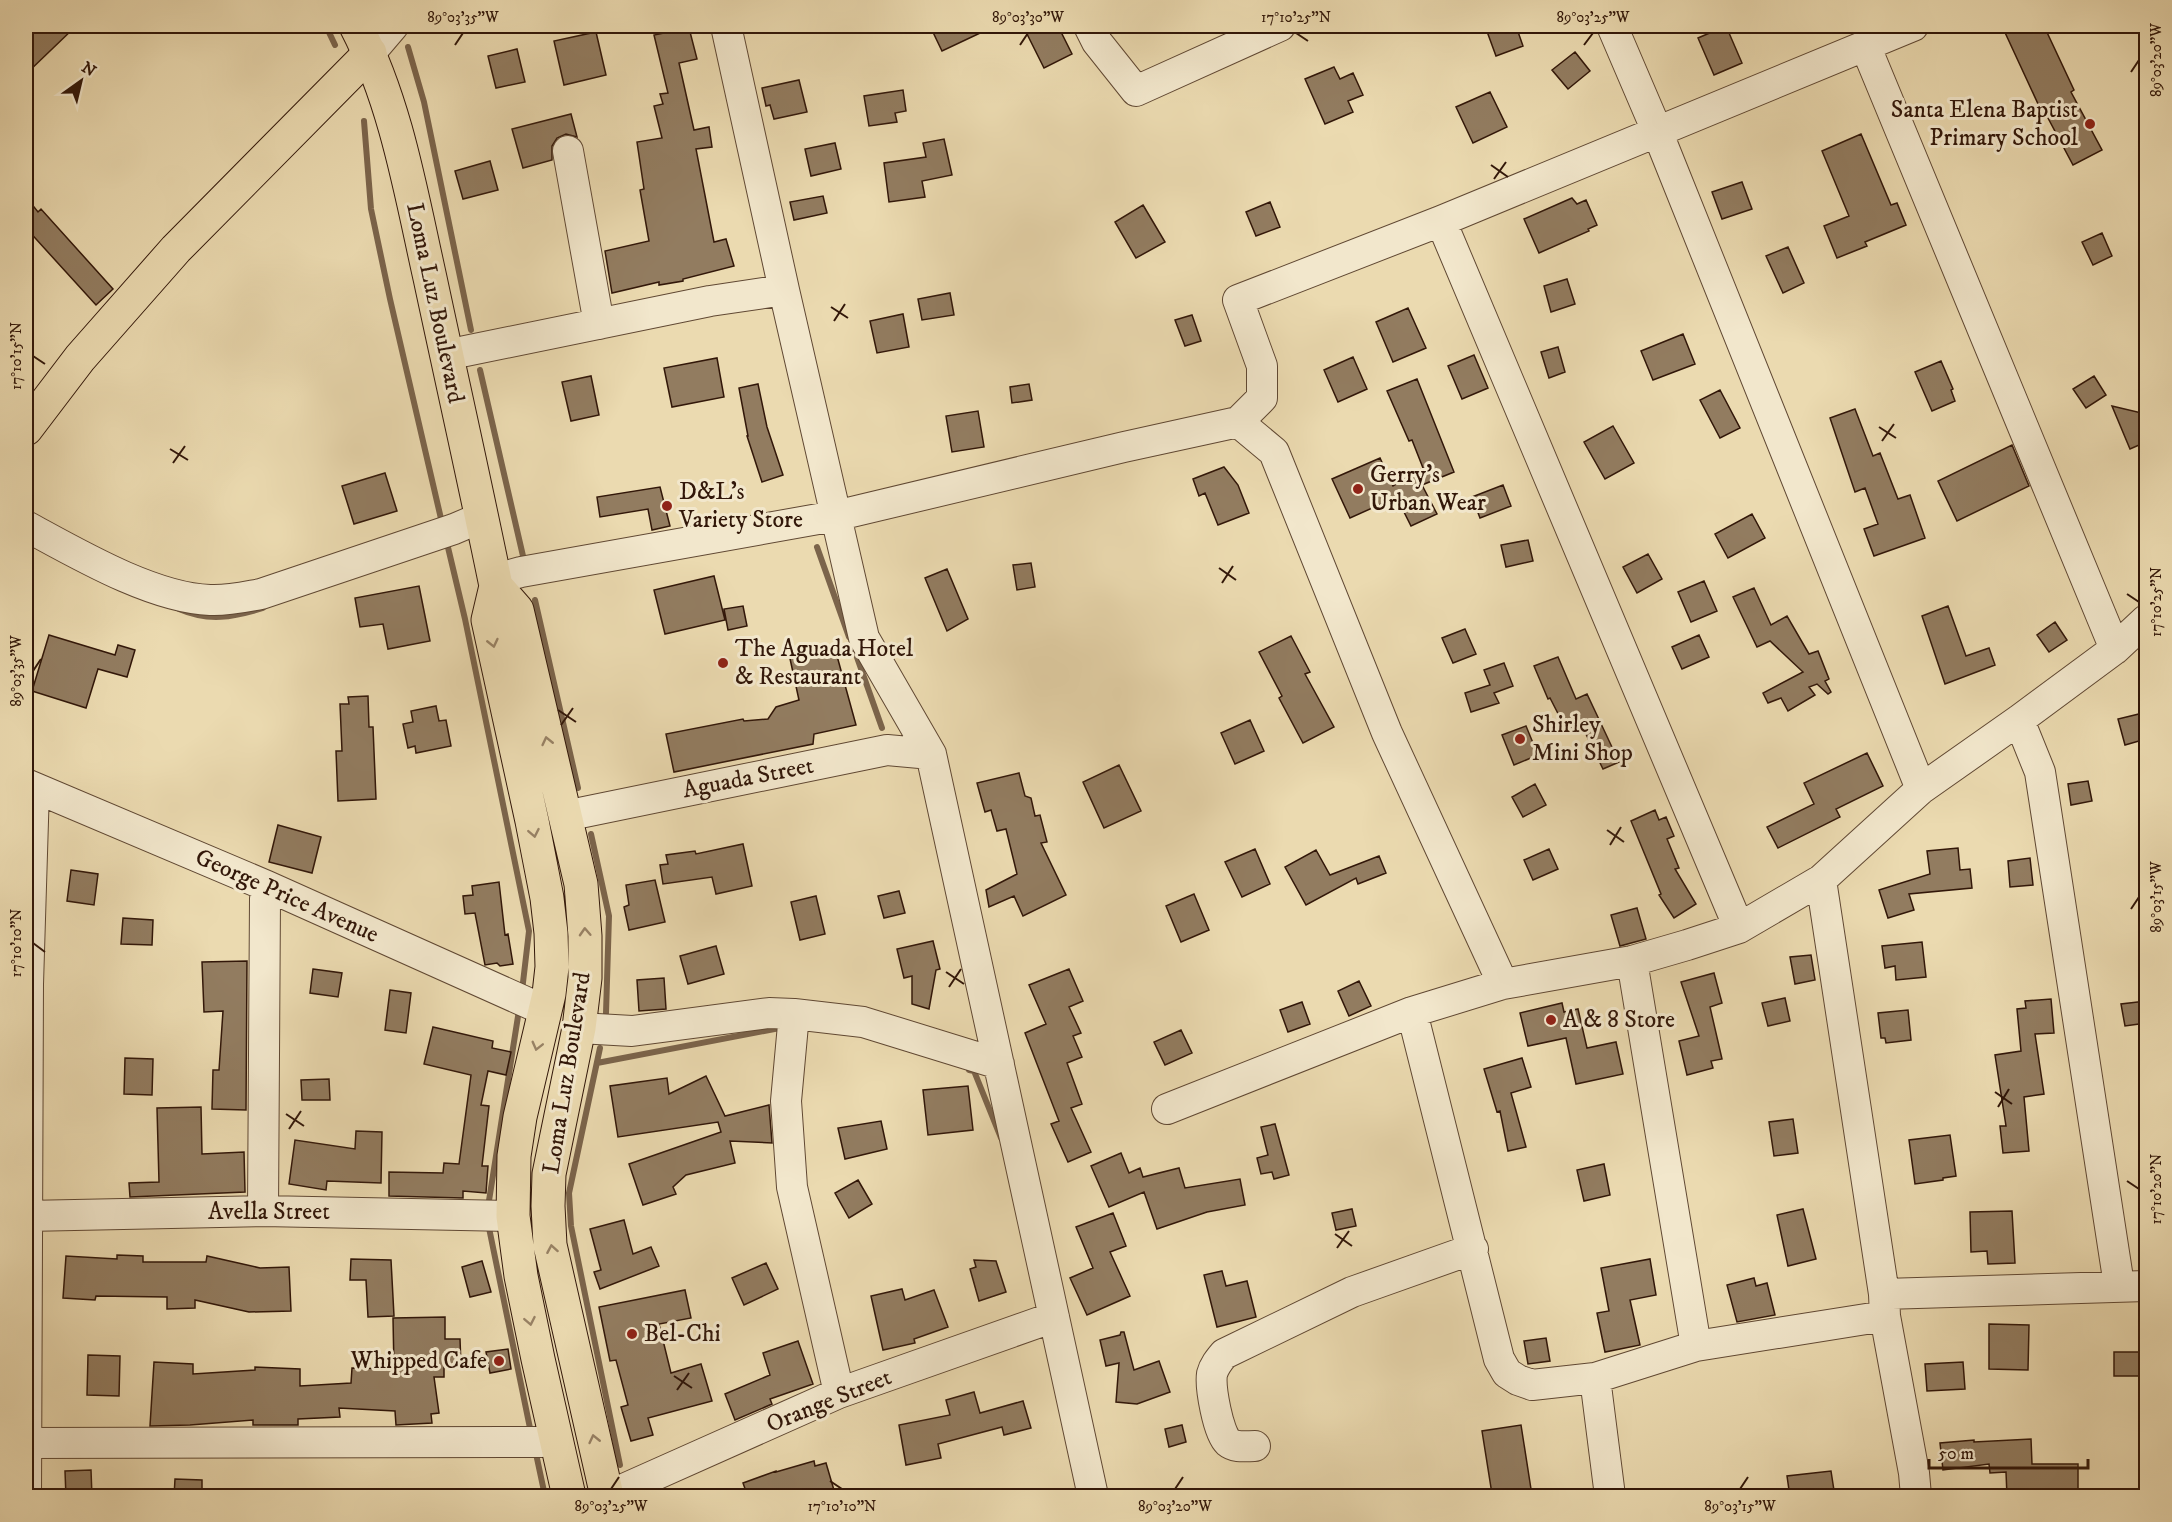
<svg xmlns="http://www.w3.org/2000/svg" width="2172" height="1522" font-family="'IM FELL DW Pica',serif">
<style>
.lines{fill:none;stroke-linecap:round;stroke-linejoin:round}
.stream{stroke:#7b644b;stroke-width:6}
.building{fill:#927c60;stroke:#321709;stroke-width:1.5}
.minor-casing{stroke:#604833;stroke-width:32}
.major-casing{stroke:#321709;stroke-width:35}
.highway-casing{stroke:#321709;stroke-width:35}
.minor{stroke:#f2e7cc;stroke-width:30}
.major{stroke:#ebdab0;stroke-width:33}
.highway{stroke:#ebdab0;stroke-width:33}
.oneway{stroke:#988265}
.ticks{fill:none;stroke:#321709;stroke-width:2}
.poi-dot{fill:#8f2418;stroke:#f2e7cc;stroke-width:2}
.labels{text-anchor:middle;dominant-baseline:central;stroke-width:6;stroke-linejoin:round;paint-order:stroke}
.poi-label{font-size:24px;fill:#321709;stroke:#f2e7cc;text-anchor:start}
.street-label{font-size:24px;fill:#321709;stroke:#f2e7cc}
.neatline{fill:none;stroke:#321709;stroke-width:2}
.ticks-label{font-size:15px;text-anchor:middle;fill:#321709}
</style>
<rect width="100%" height="100%" fill="#ebdab0"/>
<filter id="stains"><feTurbulence type="fractalNoise" baseFrequency=".00333" numOctaves="4"/><feColorMatrix values="0 0 0 0 .2 0 0 0 0 .09 0 0 0 0 .02 0 0 0 .5 -.17"/></filter>
<radialGradient id="worn" r=".72"><stop offset=".6" stop-color="#630" stop-opacity="0"/><stop offset="1" stop-color="#630" stop-opacity=".3"/></radialGradient>
<g class="lines">
<!-- stream -->
<path class="stream" d="M326 26 335 45
M408 47 424 102 471 330
M364 121 371 209 390 299 442 523
M480 370 523 556
M446 539 465 619 529 931 522 991
M817 547 849 637
M535 600 578 788
M179 609C209 622 233 617 263 608
M853 646 882 728
M591 834 609 916 606 1013
M600 1048 569 1193 571 1226 620 1465
M597 1063 785 1027
M969 1070 974 1071 1001 1138
M488 1207 519 1010
M488 1223 531 1433
M535 1449 545 1496"/>
</g>
<!-- building -->
<path class="building" d="M26 26H76L26 74Z
M930 26H995L942 51Z
M1023 26H1058L1072 54 1044 68Z
M1485 26H1516L1523 46 1496 56Z
M1726 26 1742 63 1714 75 1698 38Z
M2002 26H2044L2074 90 2071 92 2102 150 2073 165 2041 105 2039 106Z
M689 28 697 59 679 63 694 130 709 127 712 147 696 149 714 242 726 239 734 266 683 279V281L659 285V282L612 293 605 251 649 241 640 190 644 189 637 142 662 138 654 106 663 104 660 94 668 93 654 35Z
M596 32 606 75 564 85 554 41Z
M517 49 525 82 496 88 488 56Z
M1575 52 1590 71 1568 89 1552 70Z
M1334 67 1340 79 1353 73 1363 95 1348 101 1353 112 1325 124 1305 79Z
M799 80 807 112 774 119 770 105 766 106 762 88Z
M903 90 906 111 895 113 897 122 869 126 864 96Z
M1490 92 1507 127 1473 143 1456 107Z
M571 114 577 137 566 134 557 138 552 146V160L523 168 512 129Z
M1861 134 1891 205 1897 203 1906 225 1865 242 1867 246 1837 258 1824 226 1849 216 1822 151Z
M944 139 952 175 922 181 925 197 889 202 884 163 926 157 923 143Z
M835 143 841 169 811 176 805 149Z
M490 161 498 190 463 199 455 171Z
M1742 182 1752 209 1722 219 1712 192Z
M823 196 827 213 794 220 790 202Z
M26 197 38 212 41 209 113 289 96 305 26 228Z
M1572 198 1577 204 1586 200 1597 225 1588 229 1589 231 1539 253 1524 219Z
M1270 202 1280 227 1256 236 1246 212Z
M1143 205 1165 242 1136 258 1115 222Z
M2102 233 2112 256 2093 265 2082 242Z
M1788 247 1804 283 1783 293 1766 256Z
M1567 279 1575 304 1551 312 1544 286Z
M950 293 954 315 922 320 918 299Z
M1408 308 1426 348 1393 362 1376 322Z
M903 314 909 347 877 353 870 321Z
M1192 315 1201 341 1185 346 1175 320Z
M1683 334 1695 364 1653 380 1641 351Z
M1558 347 1565 372 1549 378 1541 352Z
M1474 355 1488 388 1462 399 1448 366Z
M1353 357 1367 389 1338 402 1324 370Z
M717 358 724 397 672 407 664 368Z
M1941 361 1953 389 1951 390 1955 401 1932 411 1915 372Z
M591 376 599 415 571 421 562 382Z
M2094 376 2106 395 2086 408 2073 389Z
M1417 379 1454 472 1422 485 1437 514 1411 526 1399 502 1393 505 1390 500 1350 518 1332 479 1380 458 1393 486 1423 468 1412 440 1409 441 1387 391Z
M758 384 767 427 783 475 762 482 747 436H748L739 388Z
M1029 384 1032 400 1012 403 1010 387Z
M1720 390 1740 428 1720 438 1700 400Z
M2112 406 2146 414V442L2130 449Z
M1855 409 1873 456 1880 453 1898 499 1910 495 1925 538 1874 556 1864 529 1878 524 1865 488 1855 492 1830 418Z
M978 411 984 447 952 452 946 416Z
M1613 426 1634 463 1605 479 1584 442Z
M2012 445 2029 486 1957 521 1938 481Z
M1224 467 1238 485 1249 513 1218 525 1205 493 1199 496 1193 479Z
M385 473 397 511 354 524 342 486Z
M1503 485 1511 506 1480 518 1472 497Z
M660 487 670 526 652 530 648 509 600 517 597 497Z
M1752 514 1765 538 1728 558 1715 534Z
M1528 540 1533 561 1506 567 1501 545Z
M1648 554 1662 579 1637 593 1623 567Z
M1031 563 1035 587 1017 590 1013 565Z
M947 569 968 619 947 631 925 578Z
M714 576 725 620 665 634 654 590Z
M1704 581 1717 611 1691 622 1678 592Z
M419 586 430 641 388 649 383 624 360 627 355 598Z
M1754 588 1771 625 1787 616 1809 654 1818 651 1829 679 1825 681 1831 692 1828 694 1817 684 1809 687 1815 695 1788 711 1781 698 1768 703 1763 693 1803 672 1770 641 1757 647 1733 597Z
M743 606 747 626 728 630 724 609Z
M1948 606 1966 656 1989 648 1995 665 1945 684 1922 616Z
M2055 622 2067 640 2049 652 2037 635Z
M1465 629 1476 654 1453 663 1442 638Z
M49 635 115 655 118 645 135 650 127 677 98 669 86 708 32 691Z
M1699 635 1709 657 1682 669 1672 647Z
M1291 636 1310 672 1305 674 1334 727 1303 743 1279 698 1282 696 1259 652Z
M834 645 856 725 814 734 813 744 674 772 666 734 743 719 744 721 768 719 776 707 799 700 789 654Z
M1558 657 1576 699 1587 694 1619 762 1603 769 1581 724 1567 731 1550 698 1548 699 1534 666Z
M1504 663 1513 686 1494 693 1499 703 1471 712 1465 693 1490 685 1484 670Z
M368 696 369 727H373L376 799 338 801 336 751H342L340 704H349L348 697Z
M436 706 439 721 446 720 451 746 416 753 415 746 408 748 403 724 413 722 411 711Z
M2143 713 2146 727V739L2125 745 2118 719Z
M1250 720 1264 751 1235 764 1221 733Z
M1526 726 1538 755 1514 765 1502 735Z
M1867 753 1883 786 1836 809 1840 817 1778 848 1767 827 1814 804 1804 783Z
M1119 765 1141 811 1104 828 1083 782Z
M1019 773 1025 796 1031 798 1035 816 1040 815 1047 842 1041 843 1066 895 1023 916 1014 896 989 907 986 890 1017 874 1006 829 997 831 991 810 985 812 977 783Z
M2088 781 2092 801 2071 805 2068 784Z
M1535 784 1546 805 1523 817 1512 797Z
M1655 810 1659 820 1666 817 1674 836 1667 839 1679 868 1675 869 1696 904 1674 918 1659 895 1661 894 1631 821Z
M278 825 321 837 312 873 269 862Z
M743 844 752 886 716 894 712 877 663 884 660 865 668 864 666 855 695 851 696 854Z
M1958 848 1960 870 1970 869 1972 888 1909 894 1914 910 1888 918 1879 890 1930 874 1927 851Z
M1255 849 1270 884 1242 897 1225 862Z
M1549 849 1558 869 1533 880 1524 860Z
M1316 850 1330 875 1379 856 1386 873 1358 884 1356 878 1306 905 1285 867Z
M2030 858 2033 885 2010 887 2008 861Z
M71 870 98 874 94 905 67 901Z
M655 880 665 922 629 930 624 907 629 905 626 885Z
M499 882 505 935 508 934 513 964 500 966 497 963 485 965 475 913 465 914 463 896 473 895 472 886Z
M899 891 905 913 884 918 878 896Z
M1194 894 1209 930 1181 942 1166 906Z
M816 896 825 934 800 940 791 902Z
M1637 908 1646 939 1620 946 1611 915Z
M123 918 153 920 152 945 121 944Z
M933 941 940 969 936 970 929 1009 912 1004V976L904 978 897 949Z
M1922 942 1926 977 1896 980 1895 966 1885 968 1882 946Z
M716 946 724 974 688 984 680 956Z
M1811 955 1815 980 1795 984 1790 957Z
M247 961 246 1110 212 1109 213 1070H219L223 1011 204 1012 202 962Z
M313 969 342 973 338 997 310 993Z
M1069 969 1083 1001 1069 1007 1081 1033 1073 1036 1082 1057 1067 1063 1082 1104 1071 1108 1091 1152 1068 1162 1051 1124 1059 1121 1025 1033 1046 1024 1029 985Z
M1714 973 1722 1003 1710 1007 1722 1059 1711 1061 1713 1068 1687 1075 1679 1041 1699 1036 1681 982Z
M664 978 666 1009 639 1011 637 980Z
M1359 981 1371 1006 1349 1016 1338 991Z
M390 990 411 993 406 1033 385 1030Z
M1785 998 1790 1021 1768 1026 1762 1003Z
M2051 999 2054 1033 2035 1034 2044 1094 2024 1097 2029 1151 2003 1153 2000 1126H2006L1995 1055 2021 1051 2017 1009 2026 1008 2025 1001Z
M2146 1001V1023L2125 1026 2121 1004Z
M1302 1002 1310 1024 1288 1032 1280 1010Z
M1562 1003 1564 1012 1578 1009 1587 1048 1616 1042 1623 1074 1576 1084 1566 1038 1528 1046 1520 1013Z
M1908 1010 1911 1040 1886 1043 1885 1038H1881L1878 1013Z
M433 1027 493 1041 492 1048 511 1052 506 1075 488 1071 481 1105 489 1106 482 1166H488L486 1193 463 1191V1198L389 1196V1172L443 1173 444 1163 459 1164 471 1075 424 1064Z
M1181 1030 1192 1053 1165 1065 1154 1042Z
M125 1058 153 1059 152 1095 124 1094Z
M1522 1058 1531 1087 1511 1093 1526 1147 1508 1151 1500 1111 1497 1112 1484 1069Z
M706 1076 725 1116 769 1105 772 1143 730 1141 735 1163 686 1175 673 1187 676 1194 643 1205 629 1164 721 1132 718 1122 618 1137 610 1086 667 1078 669 1094Z
M329 1079 330 1100H302L301 1080Z
M968 1086 973 1130 928 1135 923 1090Z
M201 1107 202 1154 244 1152 245 1192 130 1197 129 1183 159 1182 157 1108Z
M1793 1119 1798 1153 1774 1156 1769 1122Z
M881 1121 887 1149 845 1159 838 1128Z
M1275 1124 1289 1175 1274 1179 1272 1172 1261 1174 1257 1158 1268 1155 1261 1127Z
M356 1131 382 1132 381 1183 327 1181 326 1190 289 1184 295 1140 355 1149Z
M1950 1135 1956 1176 1943 1178V1180L1915 1184 1909 1140Z
M1121 1153 1129 1173 1140 1168 1143 1177 1179 1168 1185 1188 1240 1179 1245 1205 1207 1212 1157 1229 1144 1192 1109 1207 1091 1166Z
M1604 1164 1610 1195 1584 1201 1577 1170Z
M858 1180 872 1204 849 1218 835 1193Z
M1352 1209 1356 1226 1336 1230 1332 1213Z
M1803 1209 1816 1259 1788 1266 1777 1215Z
M2012 1211 2015 1263 1988 1264 1987 1251 1971 1252 1970 1212Z
M1113 1213 1126 1246 1110 1252 1130 1296 1087 1315 1070 1278 1093 1268 1076 1227Z
M624 1220 633 1254 651 1247 659 1266 600 1289 594 1272 601 1270 590 1229Z
M117 1255 143 1256V1262H206L207 1256 260 1268 289 1267 291 1311 249 1312 195 1300V1308L167 1309V1297L96 1296 95 1300 63 1298 66 1256 117 1259Z
M351 1259 391 1260 394 1316 368 1317 366 1280H350Z
M1650 1259 1656 1295 1630 1300 1640 1345 1605 1352 1597 1313 1609 1311 1601 1268Z
M974 1260 996 1261 1006 1292 979 1301 970 1269 976 1267Z
M482 1261 491 1292 470 1297 462 1267Z
M766 1263 778 1289 744 1305 732 1278Z
M1222 1271 1226 1286 1247 1281 1256 1317 1217 1327 1204 1275Z
M1754 1278 1756 1286 1767 1283 1775 1315 1737 1322 1727 1285Z
M902 1289 905 1300 934 1290 948 1327 914 1339 915 1343 883 1350 871 1296Z
M685 1290 691 1318 659 1324 671 1373 701 1364 712 1401 648 1418 653 1435 631 1441 621 1407 628 1405 616 1360 610 1361 599 1307Z
M445 1317V1339H460L461 1366H444V1377H434L439 1413 431 1414 432 1423 396 1425 395 1411 339 1408 340 1417 298 1419V1425H253V1420L190 1425 150 1426 154 1362 193 1364V1374L255 1370V1367L300 1369V1386L351 1383 352 1368 394 1369 393 1318Z
M1989 1324 2029 1325 2028 1370 1989 1369Z
M1121 1332H1124L1134 1370 1159 1361 1170 1392 1137 1404 1116 1402 1119 1363 1106 1366 1100 1340 1120 1335Z
M1546 1338 1550 1361 1528 1364 1524 1341Z
M798 1341 813 1384 770 1399 772 1404 735 1420 725 1394 770 1375 763 1353Z
M508 1349 511 1369 490 1373 486 1352Z
M2114 1352H2146V1376H2114Z
M88 1355 120 1356 119 1396 87 1395Z
M1963 1362 1965 1389 1927 1391 1925 1364Z
M974 1392 980 1413 1023 1401 1031 1428 1004 1435 1002 1427 938 1444 941 1458 906 1465 899 1425 950 1415 946 1400Z
M1182 1425 1186 1442 1169 1447 1165 1429Z
M1521 1425 1531 1489 1492 1494 1482 1431Z
M2031 1439 2032 1464H2078V1496L2038 1494 2007 1496 2006 1472 1990 1473 1989 1464 1943 1470 1940 1443 1974 1440V1442Z
M814 1461 815 1466 826 1463 836 1497H748L743 1483 776 1471V1472Z
M91 1470 92 1497H66L65 1471Z
M1831 1471 1835 1497H1790L1787 1476Z
M175 1479 202 1480V1497H174Z"/>
<g class="lines">
<!-- minor casing -->
<g class="minor-casing">
<path id="minor" d="M726 26 784 290 864 638 931 754 1093 1496
M1089 26 1097 42 1136 91 1280 26
M1612 26 1657 131 1921 789
M1865 45 2115 649
M370 53 393 26
M568 151 599 324
M1441 221 1739 928
M446 355 710 301 784 290
M1238 422 1274 452 1387 733 1503 984
M26 526C76 553 152 598 210 600 227 601 244 597 261 594L454 529 480 518
M495 579 521 572 835 516 1124 447 1238 422 1262 398V366L1238 300 1441 221 1913 26
M2019 720 2040 772 2119 1285
M26 784 267 886 546 1011
M565 816 887 750 931 754
M1821 880 1884 1294 1885 1316 1914 1473 1916 1496
M1632 961 1696 1346
M1412 1012 1499 1359 1507 1373 1518 1380 1532 1385 1595 1378 1696 1346 1885 1316
M794 1014 786 1101 792 1187 839 1393
M579 1028 632 1031 769 1013 794 1014 863 1022 999 1064
M1167 1109 1412 1012 1503 984 1632 961 1687 945 1739 928 1821 880 1921 789 2019 720 2115 649 2146 620
M263 1211 265 899 267 886
M26 1216 263 1211 513 1216
M1884 1294 2146 1286
M1595 1378 1610 1496
M26 1443 542 1442 556 1440
M1255 1446C1246 1446 1235 1448 1228 1442 1218 1433 1210 1387 1212 1374 1214 1366 1219 1360 1224 1354L1352 1292 1473 1249
M26 1496 28 984 34 788
M608 1496 839 1393 1054 1317"/>
</g>
<!-- major casing -->
<g class="major-casing">
<path id="major" d="M26 429 80 358 176 249 370 53"/>
</g>
<!-- highway casing -->
<g class="highway-casing">
<path id="highway" d="M356 26C396 103 411 193 430 278 452 381 475 483 496 586L488 620 532 821 547 898 551 933 552 967 549 994 520 1117 514 1156 513 1216 521 1276 538 1359 569 1496
M496 586 517 610 581 884 585 936V978L579 1028 549 1174 548 1206 550 1245 607 1496"/>
</g>
<!-- minor -->
<use href="#minor" class="minor"/>
<!-- major -->
<use href="#major" class="major"/>
<!-- highway -->
<use href="#highway" class="highway"/>
</g>
<!-- one-way arrows -->
<defs><path id="oneway-chevron" d="M-2-3.5L2.5 0L-2 3.5" fill="none" stroke-width="1.6" stroke-linecap="round" stroke-linejoin="round" transform="scale(1.5)"/></defs>
<g class="oneway">
<use href="#oneway-chevron" transform="translate(493 643) rotate(77)"/>
<use href="#oneway-chevron" transform="translate(547 741) rotate(-103)"/>
<use href="#oneway-chevron" transform="translate(534 833) rotate(79)"/>
<use href="#oneway-chevron" transform="translate(585 932) rotate(-93)"/>
<use href="#oneway-chevron" transform="translate(537 1046) rotate(104)"/>
<use href="#oneway-chevron" transform="translate(552 1249) rotate(-100)"/>
<use href="#oneway-chevron" transform="translate(530 1321) rotate(79)"/>
<use href="#oneway-chevron" transform="translate(594 1439) rotate(-103)"/>
</g>
<!-- ticks -->
<path class="ticks" d="M1296 33 1308 41M455 45 463 33M1020 45 1028 33M1584 45 1593 33M2131 72 2139 60M1491 165 1508 177M1494 179 1506 162M831 307 848 318M834 321 845 304M33 356 45 364M1879 427 1896 438M1882 441 1894 424M170 449 188 460M173 463 185 446M1219 568 1236 580M1222 583 1233 566M2127 594 2139 602M33 671 41 659M558 710 576 722M561 725 573 708M1607 830 1624 842M1610 845 1621 827M2131 909 2139 897M33 943 45 952M946 972 964 984M949 987 961 969M1995 1092 2012 1104M1998 1107 2009 1089M286 1114 304 1126M289 1129 301 1111M2127 1181 2139 1189M1335 1234 1352 1246M1337 1248 1349 1231M674 1376 692 1388M677 1390 689 1373M830 1481 842 1489M611 1489 619 1477M1175 1489 1183 1477M1740 1489 1748 1477"/>
<!-- markers -->
<g class="poi-dot">
<circle cx="2090" cy="124" r="6"/>
<circle cx="1358" cy="489" r="6"/>
<circle cx="667" cy="506" r="6"/>
<circle cx="723" cy="663" r="6"/>
<circle cx="1520" cy="739" r="6"/>
<circle cx="1551" cy="1020" r="6"/>
<circle cx="632" cy="1334" r="6"/>
<circle cx="499" cy="1361" r="6"/>
</g>
<g class="labels">
<!-- poi labels -->
<g class="poi-label">
<text x="2078" y="110" text-anchor="end">Santa Elena Baptist<tspan x="2078" dy="28">Primary School</tspan></text>
<text x="1370" y="475">Gerry's<tspan x="1370" dy="28">Urban Wear</tspan></text>
<text x="679" y="492">D&amp;L's<tspan x="679" dy="28">Variety Store</tspan></text>
<text x="735" y="649">The Aguada Hotel<tspan x="735" dy="28">&amp; Restaurant</tspan></text>
<text x="1532" y="725">Shirley<tspan x="1532" dy="28">Mini Shop</tspan></text>
<text x="1563" y="1020">A &amp; 8 Store</text>
<text x="644" y="1334">Bel-Chi</text>
<text x="487" y="1361" text-anchor="end">Whipped Cafe</text>
</g>
<!-- street labels -->
<g class="street-label">
<text transform="translate(435 303) rotate(78)">Loma Luz Boulevard</text>
<text transform="translate(748 778) rotate(-11)">Aguada Street</text>
<text transform="translate(287 896) rotate(24)">George Price Avenue</text>
<text transform="translate(567 1073) rotate(-81)">Loma Luz Boulevard</text>
<text x="269" y="1212">Avella Street</text>
<text transform="translate(829 1401) rotate(-22)">Orange Street</text>
</g>
</g>
<!-- margin -->
<rect width="2172" height="1522" fill="none" stroke="#ebdab0" stroke-width="66"/>
<!-- north arrow -->
<g transform="translate(81 81) rotate(34)" stroke="#f2e7cc" stroke-width="4.5" paint-order="stroke">
<path d="M0-4.5L10 22L0 15L-10 22Z" fill="#321709"/>
<text y="-9" font-size="16" font-weight="bold" text-anchor="middle" fill="#321709">N</text>
</g>
<!-- scale -->
<path d="M1929 1459v9h159v-9" fill="none" stroke="#321709" stroke-width="3"/>
<text x="1938" y="1459" font-size="18" fill="#321709" stroke="#f2e7cc" stroke-width="4.5" paint-order="stroke">50 m</text>
<rect x="33" y="33" width="2106" height="1456" class="neatline"/>
<g class="ticks-label">
<text x="463" y="22">89°03'35"W</text>
<text x="1028" y="22">89°03'30"W</text>
<text x="1296" y="22">17°10'25"N</text>
<text x="1593" y="22">89°03'25"W</text>
<text transform="translate(2156 60) rotate(-90)" y="5">89°03'20"W</text>
<text transform="translate(16 356) rotate(-90)" y="5">17°10'15"N</text>
<text transform="translate(2156 602) rotate(-90)" y="5">17°10'25"N</text>
<text transform="translate(16 671) rotate(-90)" y="5">89°03'35"W</text>
<text transform="translate(2156 897) rotate(-90)" y="5">89°03'15"W</text>
<text transform="translate(16 943) rotate(-90)" y="5">17°10'10"N</text>
<text transform="translate(2156 1189) rotate(-90)" y="5">17°10'20"N</text>
<text x="611" y="1511">89°03'25"W</text>
<text x="842" y="1511">17°10'10"N</text>
<text x="1175" y="1511">89°03'20"W</text>
<text x="1740" y="1511">89°03'15"W</text>
</g>
<rect width="100%" height="100%" filter="url(#stains)"/>
<rect width="100%" height="100%" fill="url(#worn)"/>
</svg>
